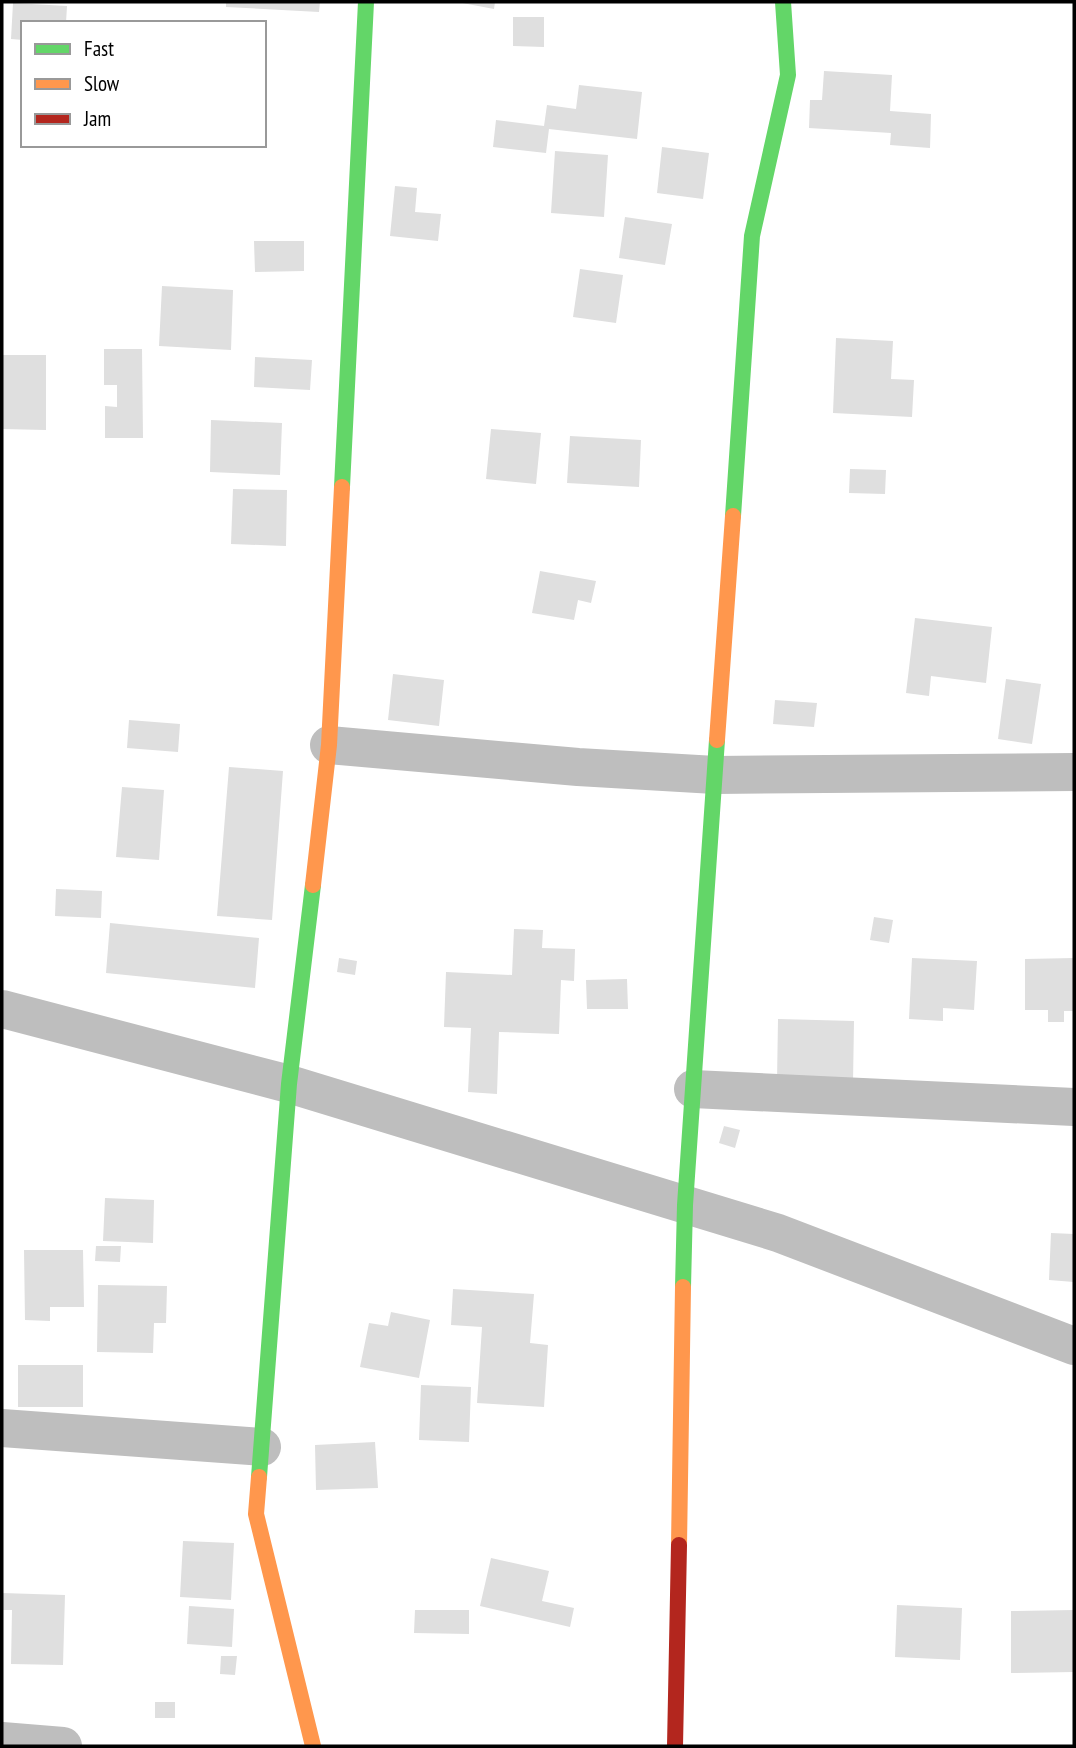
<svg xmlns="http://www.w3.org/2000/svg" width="1076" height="1748" font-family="'PT Sans Narrow',sans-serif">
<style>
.building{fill:#dfdfdf}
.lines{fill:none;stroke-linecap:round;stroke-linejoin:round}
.street{stroke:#bebebe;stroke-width:38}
.fast{stroke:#63d668;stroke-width:16}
.slow{stroke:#ff974d;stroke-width:16}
.jam{stroke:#b3261e;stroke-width:16}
</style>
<rect width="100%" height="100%" fill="#fff"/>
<!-- building -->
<path class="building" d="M226 2H320L319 12 226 7Z
M457 2H495L494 9Z
M13 3 67 6 66 23H23V40L11 39Z
M513 17H544V47L513 46Z
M824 71 892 75 890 111 931 114 930 148 890 145 891 133 809 128 810 100H822Z
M579 85 642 92 637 139 549 129 546 153 493 147 496 120 544 126 547 105 576 109Z
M662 147 709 153 703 199 657 193Z
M555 151 608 155 604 217 551 213Z
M395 186 417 188 415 212 441 214 438 241 390 236Z
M625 217 672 224 665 265 619 258Z
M254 241H304V271L255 272Z
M580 269 623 275 616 323 573 317Z
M162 286 233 290 231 350 159 346Z
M836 338 893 341 891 379 914 380 912 417 833 413Z
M104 349H142L143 438H105V406L117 407V385H104Z
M2 355H46V430L2 429Z
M255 357 312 360 310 390 254 387Z
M211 420 282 423 280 475 210 472Z
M491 429 541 433 536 484 486 479Z
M570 436 641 440 639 487 567 483Z
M850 469 886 470 885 494 849 493Z
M233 489 287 490 286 546 231 544Z
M540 571 596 581 591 603 578 600 574 620 532 613Z
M915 618 992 627 986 683 931 676 929 696 906 693Z
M393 674 444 680 439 726 388 720Z
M1006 679 1041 684 1032 744 998 739Z
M775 700 817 703 814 727 773 724Z
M129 720 180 724 178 752 127 748Z
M229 767 283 771 272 920 217 916Z
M122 787 164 790 159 860 116 857Z
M56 889 102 891 101 918 55 916Z
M874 917 893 920 889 943 870 940Z
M110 923 259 938 255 988 106 973Z
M514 929 543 930 542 948 575 949 574 981 561 980 559 1034 499 1032 497 1094 468 1092 471 1028 444 1027 446 972 512 975Z
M339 958 357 961 355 975 337 972Z
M912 958 977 961 974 1010 943 1008V1021L909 1019Z
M1074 958V1011H1064V1022H1048V1010H1025V959Z
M627 979 628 1009H587L586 980Z
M778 1019 854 1021 853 1083 777 1081Z
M724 1126 740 1130 735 1148 719 1143Z
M105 1198 154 1200 153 1243 103 1241Z
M1051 1233 1074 1234V1282L1049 1280Z
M96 1246H121L120 1262 95 1261Z
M24 1250H83L84 1307H50V1321L25 1320Z
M98 1285 167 1286 166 1323H154L153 1353 97 1352Z
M453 1289 534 1294 530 1343 548 1345 544 1407 477 1403 482 1327 451 1325Z
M391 1312 430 1320 419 1378 360 1367 369 1323 388 1326Z
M18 1365H83V1407H18Z
M421 1385 471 1387 469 1442 419 1440Z
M375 1442 378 1488 316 1490 315 1445Z
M183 1541 234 1543 231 1600 180 1597Z
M491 1558 549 1571 542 1601 574 1608 570 1627 480 1606Z
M2 1593 65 1595 63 1665 11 1664 12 1610H2Z
M897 1605 962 1608 960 1660 895 1657Z
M189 1606 234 1609 232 1647 187 1644Z
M415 1610H469V1634L414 1633Z
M1074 1610V1672L1011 1673V1611Z
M221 1656H237L235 1675 220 1674Z
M155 1702H175V1718H155Z"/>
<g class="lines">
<!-- street -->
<path class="street" d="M329 745 578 767 715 775 1074 772
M2 1009 289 1084 778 1233 1074 1346
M693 1089 1074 1107
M2 1428 262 1447
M2 1741 63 1746"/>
<!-- fast -->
<path class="fast" d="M342 487 366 2
M733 516 752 236 788 75 783 2
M683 1287 685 1205 717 740
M259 1477 289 1084 313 885"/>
<!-- slow -->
<path class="slow" d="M717 740 733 516
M313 885 329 745 342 487
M259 1477 256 1514 313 1746
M679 1545 683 1287"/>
<!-- jam -->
<path class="jam" d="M675 1746 679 1545"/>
</g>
<!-- border -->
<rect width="1076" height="1748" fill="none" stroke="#000000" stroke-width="7"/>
<!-- legend -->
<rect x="21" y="21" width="245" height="126" fill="#ffffff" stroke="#999999" stroke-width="2"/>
<rect x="35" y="44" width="35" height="10" fill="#63d668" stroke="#999999" stroke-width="2"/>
<text x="84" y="56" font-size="21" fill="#000000">Fast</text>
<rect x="35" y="79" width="35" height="10" fill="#ff974d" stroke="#999999" stroke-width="2"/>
<text x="84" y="91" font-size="21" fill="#000000">Slow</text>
<rect x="35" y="114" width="35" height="10" fill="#b3261e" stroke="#999999" stroke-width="2"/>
<text x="84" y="126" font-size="21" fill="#000000">Jam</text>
</svg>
